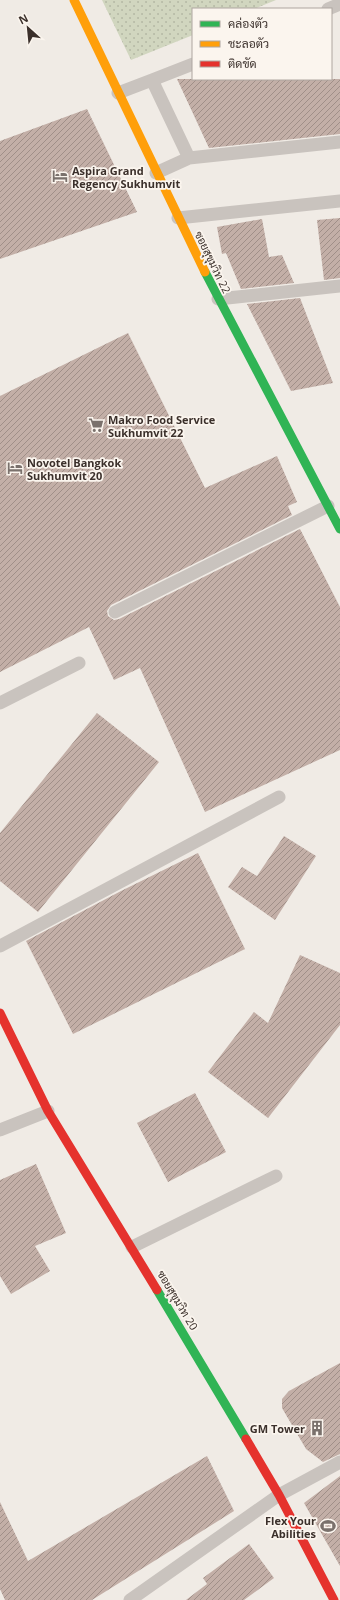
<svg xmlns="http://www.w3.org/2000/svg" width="340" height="1600" font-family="'Open Sans',Sarabun,sans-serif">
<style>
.grass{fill:url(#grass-dots)}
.building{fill:url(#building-hatch)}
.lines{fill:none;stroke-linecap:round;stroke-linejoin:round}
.lane{stroke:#c9c3be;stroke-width:13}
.fast{stroke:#30b455;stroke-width:9}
.slow{stroke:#ff9f0a;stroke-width:9}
.jam{stroke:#e5322d;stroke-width:9}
.labels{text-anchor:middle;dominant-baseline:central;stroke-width:3.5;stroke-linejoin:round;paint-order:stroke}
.poi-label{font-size:11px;font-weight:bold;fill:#3b302b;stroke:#fbf5ee;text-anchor:start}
.street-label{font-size:11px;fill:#3b302b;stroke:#fbf5ee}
</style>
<defs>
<pattern id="grass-dots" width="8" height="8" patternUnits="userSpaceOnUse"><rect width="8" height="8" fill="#d1d6bf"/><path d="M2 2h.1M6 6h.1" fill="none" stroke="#b4b8a4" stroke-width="1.8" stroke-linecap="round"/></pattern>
<pattern id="building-hatch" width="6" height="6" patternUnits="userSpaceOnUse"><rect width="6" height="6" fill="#c3afa7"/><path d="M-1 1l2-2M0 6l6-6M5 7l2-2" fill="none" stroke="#a08f88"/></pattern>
</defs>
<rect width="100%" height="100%" fill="#f0ebe5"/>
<!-- grass -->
<path class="grass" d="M102 0H276L254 9H193V35L131 60Z"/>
<!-- building -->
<path class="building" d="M177 79H340V134L209 148Z
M87 109 137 212 0 259V141Z
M340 218V278L324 280 317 220Z
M262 219 269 257 282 255 294 283 241 289 226 253 222 254 217 227Z
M300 298 333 383 291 391 247 304Z
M128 333 205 488 277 456 297 502 288 506 292 515 111 605 107 611 108 616 114 620 119 619 300 529 340 607V750L205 812 140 668 114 680 89 627 0 672V396Z
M97 713 159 762 38 912 0 881V833Z
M284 836 316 856 275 920 228 887 242 867 257 876Z
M198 853 245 949 73 1034 26 941 121 891Z
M300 955 340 973V1025L268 1118 208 1072 254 1012 268 1023Z
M195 1093 226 1152 168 1182 137 1123Z
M36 1164 66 1233 35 1246 50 1271 11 1294 0 1276V1180Z
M340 1363V1454L323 1462 306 1449 282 1408V1399L289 1391Z
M207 1456 234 1511 92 1600H5L0 1589V1502L28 1561Z
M340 1476V1566L304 1503Z
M249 1544 274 1578 244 1600H186L207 1584 203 1578Z"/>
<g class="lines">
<!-- lane -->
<path class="lane" d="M328 9 340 4
M193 64 152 80 189 158 340 142
M118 93 152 80
M156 173 189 158
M178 218 340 201
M218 299 340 286
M115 612 328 506
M0 703 79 663
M0 946 279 797
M0 1130 48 1111
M132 1247 276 1176
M130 1600 279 1495 340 1462"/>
<!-- fast -->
<path class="fast" d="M205 272 340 529
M157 1290 246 1439"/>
<!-- slow -->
<path class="slow" d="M74 0 205 272"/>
<!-- jam -->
<path class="jam" d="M0 1013 48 1111 157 1290
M246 1439 279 1495 334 1600"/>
</g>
<!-- icons -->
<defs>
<g id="hotel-bare" transform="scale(1.2)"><path d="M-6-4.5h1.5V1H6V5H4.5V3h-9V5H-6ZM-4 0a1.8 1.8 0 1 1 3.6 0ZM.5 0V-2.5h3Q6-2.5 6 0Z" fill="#7a716c" stroke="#fbf5ee" stroke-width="2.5" paint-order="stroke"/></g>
<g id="supermarket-bare" transform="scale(1.2)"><path d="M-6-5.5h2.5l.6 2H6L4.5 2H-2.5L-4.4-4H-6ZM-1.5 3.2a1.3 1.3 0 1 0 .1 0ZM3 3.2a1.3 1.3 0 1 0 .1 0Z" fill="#7a716c" stroke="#fbf5ee" stroke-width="2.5" paint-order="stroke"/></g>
<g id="building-bare" transform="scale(1.2)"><path d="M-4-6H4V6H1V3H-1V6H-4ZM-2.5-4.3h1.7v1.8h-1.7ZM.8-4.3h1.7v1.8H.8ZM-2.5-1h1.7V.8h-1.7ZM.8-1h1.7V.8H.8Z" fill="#7a716c" stroke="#fbf5ee" stroke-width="2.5" paint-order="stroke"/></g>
<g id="stadium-bare" transform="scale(1.2)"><path d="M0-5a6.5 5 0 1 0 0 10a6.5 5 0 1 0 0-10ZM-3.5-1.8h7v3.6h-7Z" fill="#7a716c" stroke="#fbf5ee" stroke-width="2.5" paint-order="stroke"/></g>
</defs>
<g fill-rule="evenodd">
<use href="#hotel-bare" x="60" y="176"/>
<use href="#supermarket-bare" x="96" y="425"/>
<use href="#hotel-bare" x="15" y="468"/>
<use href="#building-bare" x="317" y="1428"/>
<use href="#stadium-bare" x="328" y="1526"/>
</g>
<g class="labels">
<!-- poi labels -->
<g class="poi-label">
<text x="72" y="170">Aspira Grand<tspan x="72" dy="13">Regency Sukhumvit</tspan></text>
<text x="108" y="419">Makro Food Service<tspan x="108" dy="13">Sukhumvit 22</tspan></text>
<text x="27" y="462">Novotel Bangkok<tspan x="27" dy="13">Sukhumvit 20</tspan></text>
<text x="305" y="1428" text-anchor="end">GM Tower</text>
<text x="316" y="1520" text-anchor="end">Flex Your<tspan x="316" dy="13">Abilities</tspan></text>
</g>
<!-- street labels -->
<g class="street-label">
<text transform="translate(213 262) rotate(64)">ซอยสุขุมวิท 22</text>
<text transform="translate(178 1300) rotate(59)">ซอยสุขุมวิท 20</text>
</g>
</g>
<!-- legend -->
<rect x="192" y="8" width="140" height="72" fill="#fbf5ee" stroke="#aea6a0"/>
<rect x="200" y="21" width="20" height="6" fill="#30b455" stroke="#aea6a0"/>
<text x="228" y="28" font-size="12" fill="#3b302b">คล่องตัว</text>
<rect x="200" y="41" width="20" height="6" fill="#ff9f0a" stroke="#aea6a0"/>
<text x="228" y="48" font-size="12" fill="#3b302b">ชะลอตัว</text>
<rect x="200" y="61" width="20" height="6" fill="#e5322d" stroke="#aea6a0"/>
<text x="228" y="68" font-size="12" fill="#3b302b">ติดขัด</text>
<!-- north arrow -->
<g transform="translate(28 28) rotate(333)" stroke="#fbf5ee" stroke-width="3" paint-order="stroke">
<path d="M0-3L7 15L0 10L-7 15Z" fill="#3b302b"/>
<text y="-6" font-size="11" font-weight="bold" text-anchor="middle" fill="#3b302b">N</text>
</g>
</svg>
